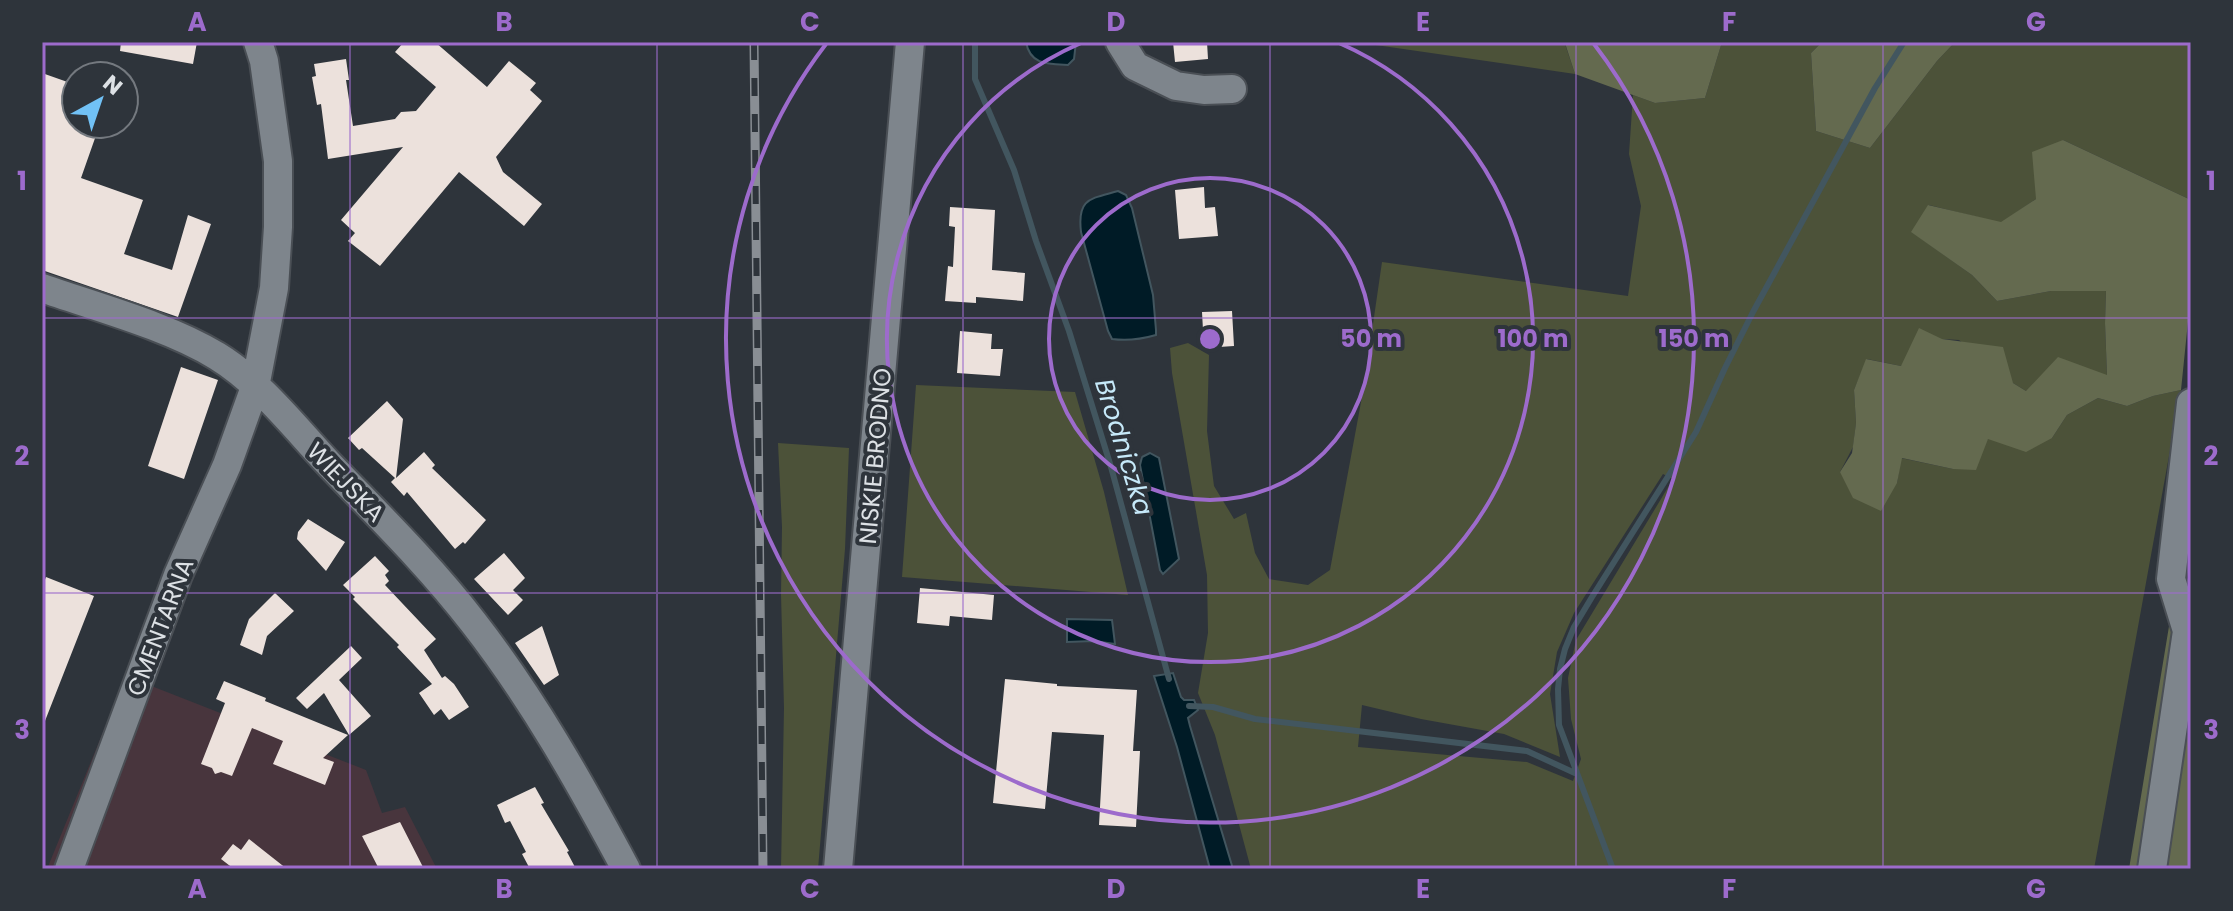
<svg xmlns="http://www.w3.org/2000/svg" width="2233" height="911" font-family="Poppins,sans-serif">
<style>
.commercial{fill:#48353d}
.green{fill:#4c5239;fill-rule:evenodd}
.forest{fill:#646a4f}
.water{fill:#001b26;stroke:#42565f;stroke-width:2}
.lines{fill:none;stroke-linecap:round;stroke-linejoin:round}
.stream{stroke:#42565f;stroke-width:6}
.building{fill:#ece1dc}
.minor-casing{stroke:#4a4f55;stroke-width:32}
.minor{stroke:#7e858c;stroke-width:28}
.rail-casing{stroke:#898e94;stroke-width:9}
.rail{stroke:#2e343b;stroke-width:6;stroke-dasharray:18;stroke-linecap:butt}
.grid{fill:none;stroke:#9d6bcc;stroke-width:2;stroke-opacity:0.55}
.ring{fill:none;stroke:#9d6bcc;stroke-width:4}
.labels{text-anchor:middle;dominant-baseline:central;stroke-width:8;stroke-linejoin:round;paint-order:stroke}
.street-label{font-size:24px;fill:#dde1e5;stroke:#2e343b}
.water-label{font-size:26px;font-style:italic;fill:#c6e9f9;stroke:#2e343b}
.centre{fill:#9d6bcc;stroke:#2e343b;stroke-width:4}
.ring-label{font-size:24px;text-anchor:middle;font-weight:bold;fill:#9d6bcc;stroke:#2e343b;stroke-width:8;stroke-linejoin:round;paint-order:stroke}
.neatline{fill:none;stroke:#9d6bcc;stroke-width:3}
.grid-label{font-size:26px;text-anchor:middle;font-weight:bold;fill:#9d6bcc}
</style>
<rect width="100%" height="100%" fill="#2e343b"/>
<!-- commercial -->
<path class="commercial" d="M126 676 366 770 382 813 405 807 437 869H47Z"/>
<!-- green -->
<path class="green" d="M1355 42H1568L1565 44 1575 74Z
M1722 42H1822L1811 53 1816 131 1870 148 1937 61 1955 42H2191V200L2063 140 2036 199 2001 223 1929 205 1912 232 1972 275 1997 301 2051 291 2106 290 2105 323 2107 376 2026 391 2013 383 1959 340 1942 339 1901 366 1867 359 1854 390 1856 423 1853 447 1840 472 1897 483 1901 458 1953 469 1988 439 2052 438 2067 415 2098 398 2127 406 2153 396 2181 390 2094 869H1251L1215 735 1198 693 1208 633 1207 575 1172 373 1170 348 1188 343 1209 355 1207 431 1214 486 1234 519 1246 513 1255 553 1269 579 1308 585 1330 570 1364 386 1382 262 1628 296 1641 206 1629 154 1633 95 1655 103 1705 98ZM1663 474 1673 479 1576 640 1568 678 1571 719 1581 759 1573 781 1527 762 1358 747 1362 705 1421 719 1504 734 1560 757 1550 694 1557 652 1574 613Z
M916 385 1075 392 1104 492 1128 595 902 577Z
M778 443 849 448 845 549 818 869H781L784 708 781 594 782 527Z"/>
<!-- forest -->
<path class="forest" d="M1568 42H1722L1705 98 1655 103 1575 74 1565 43Z
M1822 42H1955L1937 61 1870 148 1816 131 1811 53Z
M2063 140 2191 200V292L2181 390 2153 396 2127 406 2098 398 2067 415 2052 438 2026 452 1988 439 1976 470 1953 469 1902 458 1897 483 1881 511 1853 498 1840 472 1852 453 1856 423 1854 390 1866 359 1901 366 1919 328 1942 339 2003 347 2013 383 2026 391 2058 357 2107 375 2105 323 2106 291H2051L1997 301 1972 275 1911 232 1928 205 2001 222 2036 199 2032 152Z
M2172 608 2191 612V869H2129Z"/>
<!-- water -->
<path class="water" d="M1026 42H1076L1074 59 1068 65C1048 64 1030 65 1026 42Z
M1118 191 1126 195 1132 208 1153 295 1156 330V335C1142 339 1126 341 1112 339L1108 331 1081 232C1077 198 1090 199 1118 191Z
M1150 453 1159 458 1179 559 1163 574 1160 570 1140 465 1142 457Z
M1067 619 1112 620 1115 644 1093 641 1067 642Z
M1173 673 1181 697 1184 700H1194L1198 710 1188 718 1190 726 1233 869H1210L1177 747 1154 676Z"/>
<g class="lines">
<!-- stream -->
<path class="stream" d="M975 42V79L1014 170 1036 241 1069 331 1111 467 1169 679
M1189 706 1213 707 1255 719 1527 751 1577 774
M1613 869 1559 725 1558 689 1560 669 1565 649 1574 627 1592 597 1696 432 1725 368 1753 312 1875 88 1904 42"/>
</g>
<!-- building -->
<path class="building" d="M121 42H197L193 64 120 51Z
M404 42H435L487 87 509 61 536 83 530 90 542 101 496 157 503 172 542 204 524 226 459 172 380 266 348 241 355 233 341 220 403 147 328 159 321 104 317 105 312 77 316 76 314 64 346 59 349 80H346L353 126 395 119 401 112 416 111 436 87 395 52Z
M1173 42H1207L1208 59 1175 62Z
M42 73 76 85V124H100L81 178 143 200 124 254 172 270 188 215 211 224 178 317 42 270Z
M1204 187 1205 208 1215 207 1218 236 1179 239 1175 190Z
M950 207 995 210 992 270 1025 273 1023 301 976 297V303L945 301 948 266 953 267 955 227 949 226Z
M1232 311 1234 346 1204 348 1202 312Z
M960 331 992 334 991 349H1003L1000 376 957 373Z
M181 367 218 380 184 479 148 466Z
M387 401 403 419 396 478 424 452 435 465 432 468 486 520 465 544 463 542 455 549 407 492 404 496 391 482 395 478 362 448 359 450 348 438Z
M308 519 345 542 326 571 297 539 298 532Z
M504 553 525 578 513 590 523 600 508 615 474 579Z
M375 556 389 571 385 575 389 581 385 585 436 639 424 650 442 678 445 676 454 684 469 707 449 720 441 709 434 715 419 693 432 684 397 647 399 645 353 599 355 597 343 585Z
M46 577 94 596 43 726 42 587Z
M920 588 994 595 992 620 950 616 949 626 917 623Z
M275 593 294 611 267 636 262 655 240 645 249 619Z
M542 626 559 675 544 685 515 643Z
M351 646 362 658 339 680 371 716 349 735 324 693 307 709 296 698Z
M1005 679 1057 684V686L1137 690 1133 751H1140L1136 827 1099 825 1104 735 1052 732 1045 809 993 803Z
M224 681 266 698 265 701 348 735 323 758 334 762 325 785 273 764 283 741 252 728 232 776 221 772 215 774 212 768 201 764 225 703 216 699Z
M535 787 544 803 541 804 569 851 567 852 576 869H530L522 854 526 852 510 821 505 823 497 805Z
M400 822 424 869H379L362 836Z
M249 839 287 869H234L221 859 233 844 241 850Z"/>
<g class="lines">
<!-- minor casing -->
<g class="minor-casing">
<path id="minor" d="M1120 42 1135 66 1176 86 1204 90 1232 89
M42 288C96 307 168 326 217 356 261 383 295 428 330 465 379 516 430 566 473 622 533 699 580 783 626 869
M69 869 178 575 227 465 255 387 274 288 278 227V161L264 61 258 42
M838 869 910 42
M2152 869 2187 631 2171 579 2191 403"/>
</g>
<!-- minor -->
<use href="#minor" class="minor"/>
<!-- rail casing -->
<g class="rail-casing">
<path id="rail" d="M754 42 763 869"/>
</g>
<!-- rail -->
<use href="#rail" class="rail"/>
</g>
<!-- grid -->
<path class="grid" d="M350 42V869M657 42V869M963 42V869M1270 42V869M1576 42V869M1883 42V869M42 318H2191M42 593H2191"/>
<!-- distance rings -->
<g class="ring">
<circle cx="1210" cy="339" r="161"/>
<path d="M1339 43A323 323 0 1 1 1081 43"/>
<path d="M1594 44A484 484 0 1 1 826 44"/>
</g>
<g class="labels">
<!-- street labels -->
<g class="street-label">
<text transform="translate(875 456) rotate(-85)">NISKIE BRODNO</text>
<text transform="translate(346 482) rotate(46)">WIEJSKA</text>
<text transform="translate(160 627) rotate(-69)">CMENTARNA</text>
</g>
<!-- water labels -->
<g class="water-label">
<text transform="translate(1124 447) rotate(73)">Brodniczka</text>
</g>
</g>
<circle cx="1210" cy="339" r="12" class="centre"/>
<g class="ring-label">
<text x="1371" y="347">50 m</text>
<text x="1533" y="347">100 m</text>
<text x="1694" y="347">150 m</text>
</g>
<!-- border -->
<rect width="2233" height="911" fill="none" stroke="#2e343b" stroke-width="88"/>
<!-- north arrow -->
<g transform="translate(100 100) rotate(40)"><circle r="38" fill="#2e343b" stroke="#74797f" stroke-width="2"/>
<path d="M0-6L14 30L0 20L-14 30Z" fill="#71c1f5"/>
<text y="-12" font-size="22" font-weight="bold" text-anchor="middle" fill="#dde1e5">N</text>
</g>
<rect x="44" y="44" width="2145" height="823" class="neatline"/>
<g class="grid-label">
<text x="197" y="31">A</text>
<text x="504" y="31">B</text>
<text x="810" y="31">C</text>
<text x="1116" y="31">D</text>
<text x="1423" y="31">E</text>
<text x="1729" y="31">F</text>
<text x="2036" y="31">G</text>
<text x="22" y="190">1</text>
<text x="2211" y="190">1</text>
<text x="22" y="465">2</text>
<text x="2211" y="465">2</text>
<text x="22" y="739">3</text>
<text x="2211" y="739">3</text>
<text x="197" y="898">A</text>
<text x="504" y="898">B</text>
<text x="810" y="898">C</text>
<text x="1116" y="898">D</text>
<text x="1423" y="898">E</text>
<text x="1729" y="898">F</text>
<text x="2036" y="898">G</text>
</g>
</svg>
